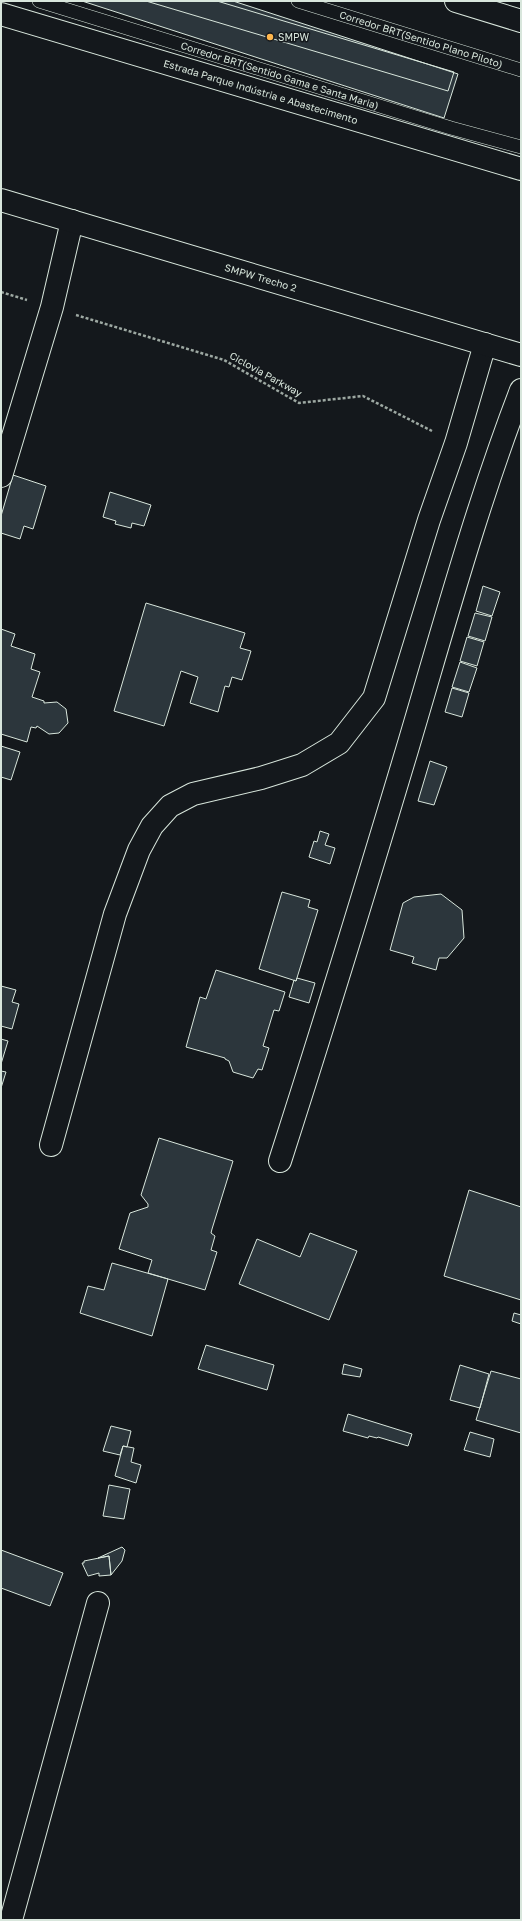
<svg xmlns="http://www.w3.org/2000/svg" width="522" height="1921" font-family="'Golos Text',sans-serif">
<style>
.building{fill:#2c363c;stroke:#d8e6dc}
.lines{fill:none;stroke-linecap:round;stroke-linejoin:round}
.service-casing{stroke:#d8e6dc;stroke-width:14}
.minor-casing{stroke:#d8e6dc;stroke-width:24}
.tertiary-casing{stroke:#d8e6dc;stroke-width:24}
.trunk-casing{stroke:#d8e6dc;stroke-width:24}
.path{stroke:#9da8a2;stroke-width:2.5;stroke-dasharray:3 2;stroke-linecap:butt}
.service{stroke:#14181c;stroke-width:13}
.minor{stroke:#14181c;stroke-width:22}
.tertiary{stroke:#14181c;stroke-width:22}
.trunk{stroke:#14181c;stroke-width:22}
.poi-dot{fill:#ffb74d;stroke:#14181c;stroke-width:1.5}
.labels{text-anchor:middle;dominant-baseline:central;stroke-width:3;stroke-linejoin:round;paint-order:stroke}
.poi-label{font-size:10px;fill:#d8e6dc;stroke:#14181c;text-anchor:start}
.street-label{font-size:10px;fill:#d8e6dc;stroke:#14181c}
</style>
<rect width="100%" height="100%" fill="#14181c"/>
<!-- building -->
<path class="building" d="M82 1H233L458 74 444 118Z
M146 1H217L454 72 448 91Z
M13 475 46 486 33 529 24 526 20 539 1 533V516Z
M110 492 151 505 144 526 132 523 131 528 115 524 116 521 103 517Z
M483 586 500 592 492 616 476 611Z
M146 603 245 633 240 648 251 651 242 680 232 677 229 687 225 686 218 712 190 703 198 677 181 671 164 726 114 711Z
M475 613 492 617 485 641 468 636Z
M1 629 15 634 11 646 35 654 31 669 40 672 32 697 44 701V703L57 702 66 709 68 723 59 733 49 734 37 726 36 728 31 727 27 742 1 734Z
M467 637 484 642 477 666 460 661Z
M460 662 477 668 469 692 452 687Z
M452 688 469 693 462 717 445 712Z
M1 746 20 752 11 780 1 777Z
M430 761 447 767 434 805 418 801Z
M320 831 329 834 325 845 335 848 330 864 309 857 314 841 317 842Z
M282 892 310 900 308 907 318 910 296 981 259 969Z
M441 894 462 910 464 938 447 958H439L436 970 412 963 414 957 390 950 403 903 414 897Z
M216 970 285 992 279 1011 274 1010 263 1046 269 1048 262 1070 258 1069 253 1078 233 1072 229 1061 225 1059V1058L186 1047 200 997 206 999Z
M297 978 315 983 309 1003 289 997 294 980 296 981Z
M1 986 16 990 12 1002 19 1004 12 1029 1 1026Z
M1 1039 8 1041 1 1064Z
M1 1071 6 1072 1 1088Z
M159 1138 233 1161 212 1229 211 1233 215 1236 211 1250 217 1252 205 1290 148 1273 152 1260 119 1249 130 1213 148 1207V1204L141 1195Z
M469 1190 521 1207V1300L444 1276Z
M310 1233 357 1251 329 1320 239 1284 257 1239 300 1257Z
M112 1263 168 1279 152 1336 80 1313 88 1286 104 1290Z
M514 1313 521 1315V1324L512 1321Z
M206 1345 274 1365 267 1390 198 1369Z
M344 1364 362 1369 360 1377 342 1374Z
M460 1365 489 1374 480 1408 450 1400Z
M491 1371 521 1379V1433L476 1420Z
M348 1414 412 1434 408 1446 378 1437 377 1438 369 1436 368 1438 343 1431Z
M111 1426 131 1431 127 1447 123 1446 120 1455 103 1451Z
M470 1432 494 1439 490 1457 464 1450Z
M123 1446 134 1448 131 1462 141 1465 136 1483 115 1476Z
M109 1485 130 1489 124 1519 103 1516Z
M122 1547 125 1550 122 1561 111 1575 109 1556 98 1558Z
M1 1550 63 1573 50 1606 1 1588Z
M109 1556 111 1575 99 1576V1573L88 1576 82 1563H84V1561Z"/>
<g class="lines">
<!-- service casing -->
<g class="service-casing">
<g id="service">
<path id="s1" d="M39 1 451 128 521 147"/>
<path id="s2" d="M298 1 521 70"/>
</g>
</g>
<!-- minor casing -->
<g class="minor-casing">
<path id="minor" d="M1 476 52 307 72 221
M51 1145 115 914 139 850 152 826 170 806 193 794 261 778 302 765 339 743 374 698 429 520 456 443 485 344
M280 1161C324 1024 366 887 407 750 443 629 476 507 521 390
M11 1920 98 1603"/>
</g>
<!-- tertiary casing -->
<g class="tertiary-casing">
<g id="tertiary">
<path id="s3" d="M1 200 521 355"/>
</g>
</g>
<!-- trunk casing -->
<g class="trunk-casing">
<g id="trunk">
<path d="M456 1 521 21"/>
<path id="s4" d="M1 14 521 169"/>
</g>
</g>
<!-- path -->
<path class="path" d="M1 292 27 300
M76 315 224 360 299 403 363 396 432 431"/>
<!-- service -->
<use href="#service" class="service"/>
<!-- minor -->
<use href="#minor" class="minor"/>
<!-- tertiary -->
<use href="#tertiary" class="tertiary"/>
<!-- trunk -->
<use href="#trunk" class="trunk"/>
</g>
<!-- markers -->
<circle class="poi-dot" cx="270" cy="37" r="4"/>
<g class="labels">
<!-- poi labels -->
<g class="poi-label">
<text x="278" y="37">SMPW</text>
</g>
<!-- street labels -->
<g class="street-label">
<text stroke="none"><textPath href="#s2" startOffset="129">Corredor BRT(Sentido Plano Piloto)</textPath></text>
<text stroke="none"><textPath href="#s1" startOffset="252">Corredor BRT(Sentido Gama e Santa Maria)</textPath></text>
<text stroke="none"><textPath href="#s4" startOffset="271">Estrada Parque Indústria e Abastecimento</textPath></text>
<text stroke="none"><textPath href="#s3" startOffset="271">SMPW Trecho 2</textPath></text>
<text transform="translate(266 374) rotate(29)">Ciclovia Parkway</text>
</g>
</g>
<!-- border -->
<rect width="522" height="1921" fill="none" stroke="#d8e6dc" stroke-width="4"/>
</svg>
